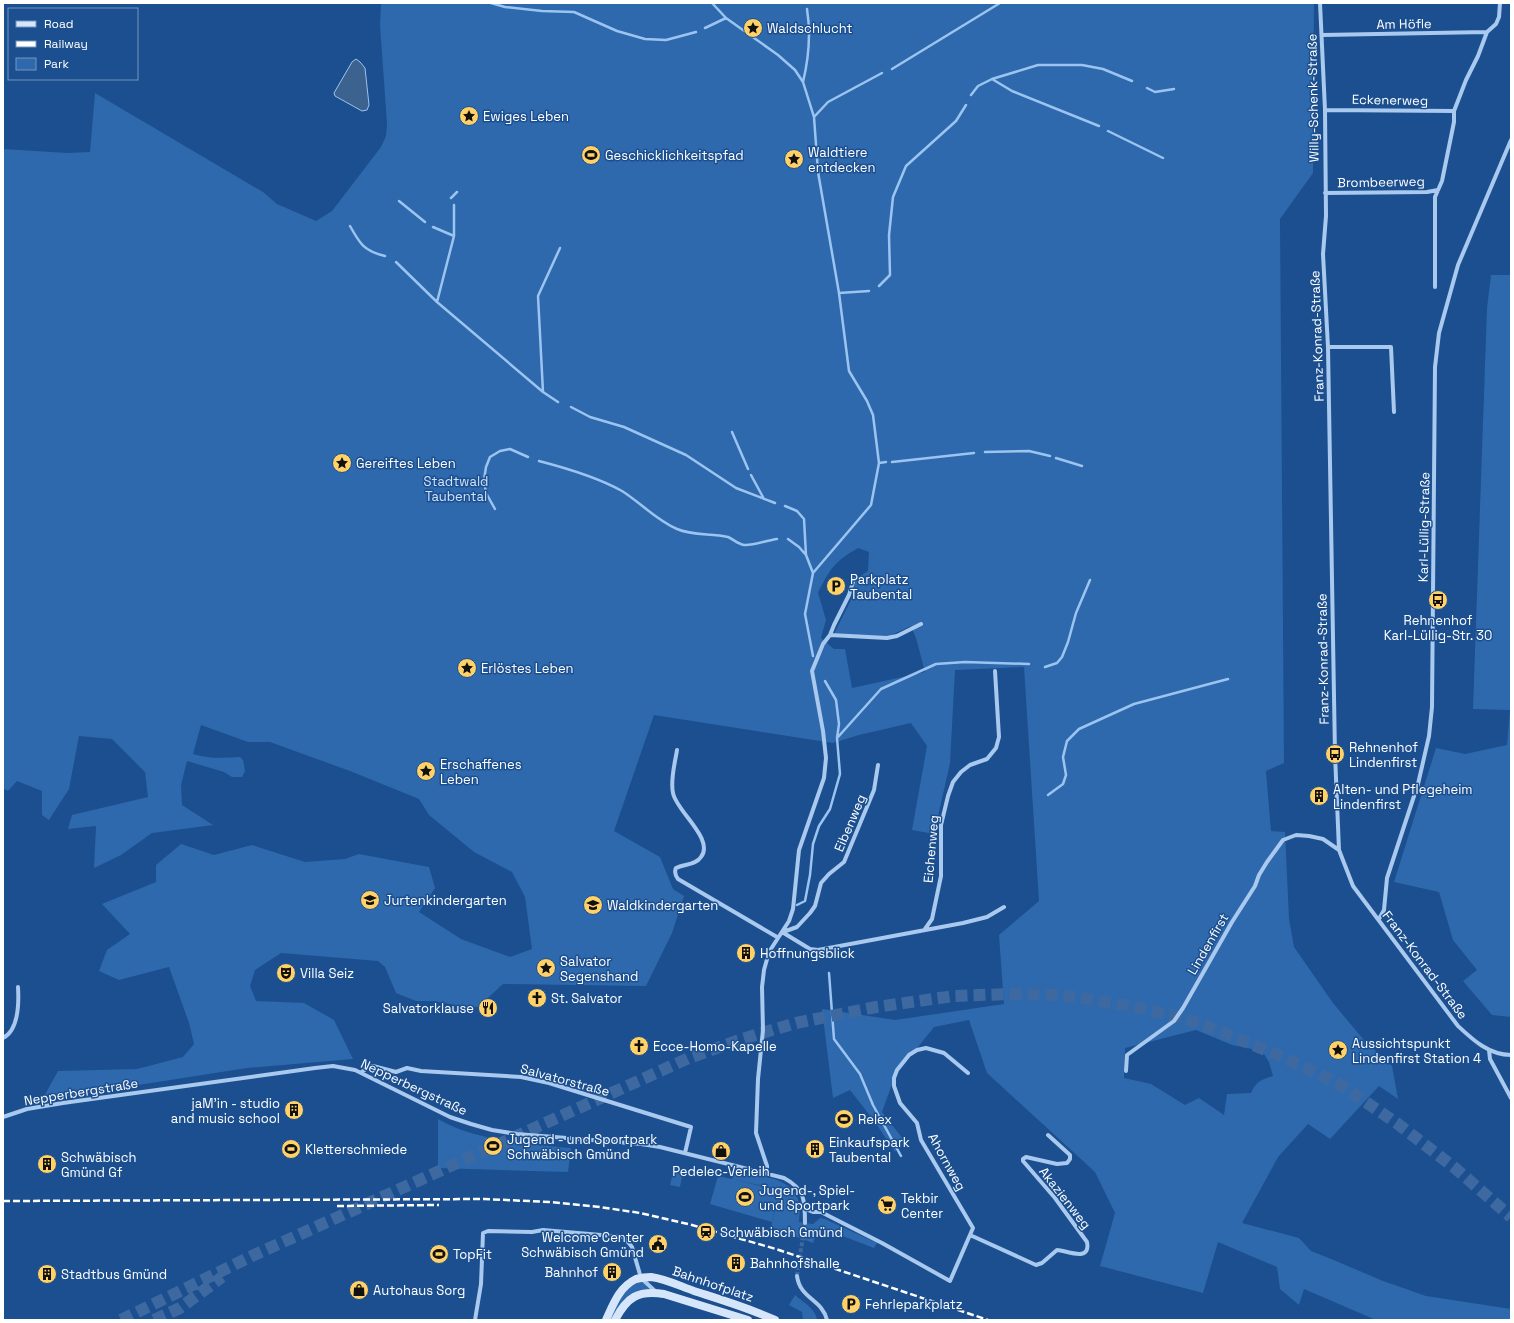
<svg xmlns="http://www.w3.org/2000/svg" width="1514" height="1323" font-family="'Space Grotesk',sans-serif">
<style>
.green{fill:#2e69ad;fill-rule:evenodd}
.water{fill:#3c6290;stroke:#9cc4f0}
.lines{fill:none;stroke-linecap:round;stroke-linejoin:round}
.stream{stroke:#9cc4f0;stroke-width:2.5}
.street-tunnel{stroke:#3d69a0;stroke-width:4;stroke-dasharray:4 2;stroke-linecap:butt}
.highway-tunnel{stroke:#3d69a0;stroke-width:12;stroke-dasharray:12 6;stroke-linecap:butt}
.street{stroke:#a9c9ee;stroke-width:4}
.secondary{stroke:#d6e6fa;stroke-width:8}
.rail{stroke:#fff;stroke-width:2.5;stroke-dasharray:7 3;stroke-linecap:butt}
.labels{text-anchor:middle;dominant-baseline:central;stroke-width:3;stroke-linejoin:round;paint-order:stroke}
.street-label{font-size:13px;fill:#fff;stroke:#1b4f8f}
.poi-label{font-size:13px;fill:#fff;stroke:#1b4f8f;text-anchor:start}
.park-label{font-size:13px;fill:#cfe3fa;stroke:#1b4f8f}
</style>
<rect width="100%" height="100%" fill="#1b4f8f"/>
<!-- green -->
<path class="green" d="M381 3H1314L1313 173 1280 219 1284 763 1266 771 1271 831 1285 832 1289 919 1294 947 1333 1003 1363 1039 1392 1066 1398 1099 1379 1086 1330 1139 1308 1124 1278 1157 1242 1223 1299 1238 1311 1251 1336 1261 1383 1281 1426 1296 1511 1309V1320H1376L1304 1289 1299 1305 1280 1289 1277 1267 1218 1242 1203 1293 1100 1266 1115 1213 1095 1172 987 1073 969 1020 934 1027 895 1076 882 1112 903 1139 895 1152 875 1122 850 1090 833 1098 822 1009 895 1020 1004 1004 999 935 1039 901 1024 667 955 670 950 763 934 834 912 830 927 746 911 723 859 735 833 743 654 715 614 831 660 857 673 889 684 896 672 933 646 986 503 984 478 1007H467L434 1001H416L396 993 385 967 378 961 281 953 255 970 250 986 256 1001 304 1003 334 1020 353 1059 247 1068 42 1100 58 1071 137 1069 183 1057 194 1044 189 1023 169 967 119 980 99 971 107 950 130 934 102 904 156 882V865L181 844 214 855 252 845 305 862 345 859 359 854 429 867 435 888 419 912 461 939 510 957 532 949 525 897 512 872 474 852 429 815 419 799 350 771 270 742H248L201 725 193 754C208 759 224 758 240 757L243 760 245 771 242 777H232L224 772 187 761 181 785 182 805 213 825 152 833 121 855 94 868 96 826 68 829 72 815 148 797 145 772 112 739 79 736 69 789 49 820 42 815V791L17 781 8 791 3 788V149L67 153 90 152 95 93 263 192 277 204 316 221 332 211 381 147 386 136 387 124 380 25ZM858 548 869 552 868 571 856 579 852 598 833 636 887 637 911 626 916 638 925 672 852 688 845 649H834L821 638 826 620 818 593C829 570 835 561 858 548ZM1196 1030 1232 1045 1262 1051 1269 1062 1273 1076C1262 1080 1256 1081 1251 1093L1227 1094 1224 1115 1199 1098 1185 1105 1151 1084 1124 1078 1125 1048Z
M1491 275H1511V1017L1492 1015 1463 981 1477 970 1453 940 1439 892 1394 882 1436 748 1465 754 1507 745 1510 710 1473 709 1487 308Z
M438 1119C475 1141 529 1144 571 1148L568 1172 438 1168Z
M675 1165H678L682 1177 680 1187 670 1185Z
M734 1172C755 1175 794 1176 799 1203 801 1209 799 1216 799 1222L813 1224 820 1218 825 1219 877 1243 874 1248 819 1227 813 1243 771 1227 780 1190 733 1179 779 1191 772 1222 710 1204 718 1176 732 1179Z
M643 1282 649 1289C628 1298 622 1298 611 1320H608C616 1305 624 1284 643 1282Z
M795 1295C803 1302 816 1309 817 1320H803L802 1312 789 1305Z"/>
<!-- water -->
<path class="water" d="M356 59 360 62 365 68 369 105 367 110 362 111 335 96 334 93 352 62Z"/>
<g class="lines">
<!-- stream -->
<path class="stream" d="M491 3 505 7 542 11 574 12 617 31 645 39 666 40 696 32
M712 3 726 18 778 55 795 70 803 82 814 117 818 172 839 293 849 371 867 401 873 415 879 463 871 505 813 573 805 614 813 656
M705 28 726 18
M892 69 1000 3
M992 79 1038 65H1082L1103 69 1132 81
M803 82C809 57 811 34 807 9
M1147 88 1155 92 1174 89
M971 95 978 86 992 79 1012 91 1099 126
M814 117 828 102 882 73
M1108 131 1163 158
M451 198 457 192
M399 201 425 222
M454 205V236L437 302 543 392 558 402
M350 226C360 244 364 251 385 256
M433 227 454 236
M396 262 437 302
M879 286 890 275 889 235 893 197 906 166 956 121 966 105
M839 293 869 291
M543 392 538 296 560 248
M571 407 590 417 624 427 686 455 736 488 775 503
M732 432 748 469
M985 452 1029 451 1050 456
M1056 458 1082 466
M539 461C566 468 597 477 622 491 641 503 656 520 677 529 693 536 711 533 728 537 733 539 738 544 744 545 752 546 768 540 777 539
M892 462 974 453
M879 463 886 462
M751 475 764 499
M785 506 797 511 804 519 806 555 813 573
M495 509 486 493 484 480 486 467 490 457 500 451 510 449 528 457
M788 539 799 547 806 555
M1045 667 1057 663 1062 657 1068 642 1076 613 1090 580
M838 737 881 689 936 664 965 662 1029 664
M1048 795 1063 784 1066 775 1063 757 1067 741 1079 729 1134 704 1228 679
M797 905 805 901 810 875 813 844 819 826 830 809 840 774 837 738 839 724 836 700 825 681
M829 973 834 1039 860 1074 873 1105 901 1156"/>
<!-- street-tunnel -->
<path class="street-tunnel" d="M797 1276 805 1223"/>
<!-- highway-tunnel -->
<path class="highway-tunnel" d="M121 1320 252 1256 689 1058 742 1039 796 1023 876 1007 954 996 1009 994 1062 995 1135 1007 1187 1019 1229 1035 1285 1058 1341 1085 1398 1124 1455 1168 1511 1217
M154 1320 180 1308 222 1277"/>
<!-- street -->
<path class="street" d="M1320 3 1325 110 1326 216 1323 254 1328 347 1335 754 1339 850 1353 886 1458 1026C1473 1040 1489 1055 1511 1055
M1322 35 1487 32
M1325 110 1454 111
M1325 193 1427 192 1438 190
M1435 287V197L1442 181 1454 122V111L1466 80 1478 56 1487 32 1496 24 1499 17 1500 3
M1328 347H1391L1394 412
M830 635 887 638 897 636 921 624
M677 750C675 763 670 780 673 793 676 811 715 839 701 857 696 865 684 864 676 868 674 872 675 875 678 879L777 937
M1379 919 1384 910 1387 878 1418 784 1429 736 1432 707 1435 367 1439 333 1458 265 1511 140
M925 929 932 919 941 876V825L948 796 953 782 961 772 970 765 987 759 996 748 999 737 995 671
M782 932 810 949 818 950 963 923 987 917 1004 907
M783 932 797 927 810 913 815 906 821 883 829 874 844 862 874 790 878 765
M3 1038C19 1030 19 1004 18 987
M1489 1050 1490 1059 1511 1098
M1126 1071 1127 1055 1174 1021 1183 1008 1232 922 1255 886 1259 875 1267 862 1283 840 1296 835 1309 836 1323 839 1339 850
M361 1073 369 1066H373L396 1072 407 1068 421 1071 521 1077 549 1083 691 1127 685 1153
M3 1117 27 1109 63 1103 315 1068 333 1066 355 1070 450 1117 471 1124 492 1130 517 1134 641 1144 660 1147 784 1178C805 1189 805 1201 805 1223
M767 1173V1166L756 1133 758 1079 763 1030 762 987 764 970 769 952 789 921 793 909 799 850 824 778 826 758 823 731 812 671 823 644 830 635 834 625 849 595 854 579
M805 1209 813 1212H821L882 1243 950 1281 973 1228 921 1140 917 1123 900 1103 894 1086V1078L897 1070 909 1055 917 1050 926 1048 944 1053 968 1073
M970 1235 1036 1265 1042 1263 1057 1250C1066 1250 1091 1263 1087 1242L1055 1198 1023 1161V1159L1026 1157 1057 1164 1067 1163 1070 1159V1155L1048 1135
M797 1276C800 1299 822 1299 827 1320
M475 1320 481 1284 483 1233 488 1231 532 1232 543 1230 624 1237 632 1247 641 1278 656 1292"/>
<!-- secondary -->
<path class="secondary" d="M606 1320C613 1305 619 1287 636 1279 640 1278 646 1277 651 1277 666 1279 680 1286 694 1291 722 1300 749 1308 775 1320
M615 1320C627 1297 638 1290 664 1294L748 1320"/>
<!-- rail -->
<path class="rail" d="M3 1201 484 1199 550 1202 600 1207 640 1213 692 1225 776 1249 988 1320
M337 1206 439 1205"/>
</g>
<!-- icons -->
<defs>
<g id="sight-disc" transform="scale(1)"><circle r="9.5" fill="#ffd166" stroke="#1b4f8f"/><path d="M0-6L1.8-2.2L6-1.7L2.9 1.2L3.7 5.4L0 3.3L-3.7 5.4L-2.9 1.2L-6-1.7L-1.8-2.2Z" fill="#111"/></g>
<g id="stadium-disc" transform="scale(1)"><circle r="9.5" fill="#ffd166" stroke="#1b4f8f"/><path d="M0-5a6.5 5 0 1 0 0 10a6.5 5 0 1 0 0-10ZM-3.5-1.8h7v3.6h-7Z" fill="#111"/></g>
<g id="parking-disc" transform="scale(1)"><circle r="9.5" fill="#ffd166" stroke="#1b4f8f"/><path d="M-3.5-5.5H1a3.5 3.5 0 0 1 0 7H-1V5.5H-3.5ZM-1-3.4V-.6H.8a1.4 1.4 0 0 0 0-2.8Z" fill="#111"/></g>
<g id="bus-disc" transform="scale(1)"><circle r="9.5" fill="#ffd166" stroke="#1b4f8f"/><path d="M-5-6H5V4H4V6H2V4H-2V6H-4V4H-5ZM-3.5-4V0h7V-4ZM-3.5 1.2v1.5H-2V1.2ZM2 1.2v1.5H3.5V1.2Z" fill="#111"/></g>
<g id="building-disc" transform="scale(1)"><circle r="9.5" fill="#ffd166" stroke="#1b4f8f"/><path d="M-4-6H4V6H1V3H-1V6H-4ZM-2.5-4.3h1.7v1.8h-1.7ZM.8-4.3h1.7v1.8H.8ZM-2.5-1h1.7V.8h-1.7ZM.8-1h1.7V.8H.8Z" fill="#111"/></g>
<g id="school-disc" transform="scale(1)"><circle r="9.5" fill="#ffd166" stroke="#1b4f8f"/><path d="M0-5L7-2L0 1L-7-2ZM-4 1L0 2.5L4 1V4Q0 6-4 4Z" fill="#111"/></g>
<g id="theatre-disc" transform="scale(1)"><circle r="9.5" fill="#ffd166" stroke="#1b4f8f"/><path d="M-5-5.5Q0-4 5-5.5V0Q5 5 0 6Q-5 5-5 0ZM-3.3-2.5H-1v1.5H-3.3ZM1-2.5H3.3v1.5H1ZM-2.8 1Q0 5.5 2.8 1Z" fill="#111"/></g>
<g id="church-disc" transform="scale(1)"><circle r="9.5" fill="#ffd166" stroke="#1b4f8f"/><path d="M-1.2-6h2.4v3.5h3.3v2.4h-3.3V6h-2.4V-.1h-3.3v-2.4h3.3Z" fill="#111"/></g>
<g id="restaurant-disc" transform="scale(1)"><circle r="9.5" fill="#ffd166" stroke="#1b4f8f"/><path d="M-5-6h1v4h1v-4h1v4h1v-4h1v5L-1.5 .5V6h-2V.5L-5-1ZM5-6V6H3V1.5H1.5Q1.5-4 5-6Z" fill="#111"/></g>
<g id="shop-disc" transform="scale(1)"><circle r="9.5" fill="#ffd166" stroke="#1b4f8f"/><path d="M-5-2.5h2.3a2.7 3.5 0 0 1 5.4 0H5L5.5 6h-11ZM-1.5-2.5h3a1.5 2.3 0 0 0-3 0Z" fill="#111"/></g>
<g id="supermarket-disc" transform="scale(1)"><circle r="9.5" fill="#ffd166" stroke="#1b4f8f"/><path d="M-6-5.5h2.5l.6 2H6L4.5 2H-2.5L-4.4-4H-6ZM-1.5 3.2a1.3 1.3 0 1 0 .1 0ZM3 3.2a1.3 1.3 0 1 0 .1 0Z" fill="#111"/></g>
<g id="station-disc" transform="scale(1)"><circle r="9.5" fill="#ffd166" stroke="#1b4f8f"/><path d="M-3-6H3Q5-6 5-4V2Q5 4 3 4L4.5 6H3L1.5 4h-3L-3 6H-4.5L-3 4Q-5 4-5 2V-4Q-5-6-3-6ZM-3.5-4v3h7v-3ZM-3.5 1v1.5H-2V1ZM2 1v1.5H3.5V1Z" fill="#111"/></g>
<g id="civic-disc" transform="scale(1)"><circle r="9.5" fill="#ffd166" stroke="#1b4f8f"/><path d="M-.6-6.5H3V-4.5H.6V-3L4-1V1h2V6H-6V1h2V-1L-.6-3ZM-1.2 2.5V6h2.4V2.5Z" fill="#111"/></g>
</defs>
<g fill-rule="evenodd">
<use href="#sight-disc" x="753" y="28"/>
<use href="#sight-disc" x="469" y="116"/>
<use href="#stadium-disc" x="591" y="155"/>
<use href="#sight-disc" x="794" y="159"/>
<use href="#sight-disc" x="342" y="463"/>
<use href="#parking-disc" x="836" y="586"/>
<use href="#bus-disc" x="1438" y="600"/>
<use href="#sight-disc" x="467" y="668"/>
<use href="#bus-disc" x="1335" y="754"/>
<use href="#sight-disc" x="426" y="771"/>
<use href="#building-disc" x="1319" y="796"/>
<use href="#school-disc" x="370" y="900"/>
<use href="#school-disc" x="593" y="905"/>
<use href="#building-disc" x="746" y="953"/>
<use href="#sight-disc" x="546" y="968"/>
<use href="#theatre-disc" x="286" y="973"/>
<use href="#church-disc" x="537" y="998"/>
<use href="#restaurant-disc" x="488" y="1008"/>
<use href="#church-disc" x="639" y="1046"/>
<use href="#sight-disc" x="1338" y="1050"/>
<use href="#building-disc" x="294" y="1110"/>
<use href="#stadium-disc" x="844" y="1119"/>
<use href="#stadium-disc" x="493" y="1146"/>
<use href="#stadium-disc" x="291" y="1149"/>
<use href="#building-disc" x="815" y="1149"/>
<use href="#shop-disc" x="721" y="1151"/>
<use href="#building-disc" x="47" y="1164"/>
<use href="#stadium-disc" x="745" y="1197"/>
<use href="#supermarket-disc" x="887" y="1205"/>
<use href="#station-disc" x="706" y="1232"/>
<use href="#civic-disc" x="658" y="1244"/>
<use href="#stadium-disc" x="439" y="1254"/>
<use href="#building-disc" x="736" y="1263"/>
<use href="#building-disc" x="612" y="1272"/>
<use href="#building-disc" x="47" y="1274"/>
<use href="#shop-disc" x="359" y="1290"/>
<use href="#parking-disc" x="851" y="1304"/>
</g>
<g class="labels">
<!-- street labels -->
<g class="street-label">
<text transform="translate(1404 24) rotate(-1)">Am Höfle</text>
<text transform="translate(1313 98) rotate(-91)">Willy-Schenk-Straße</text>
<text transform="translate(1390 100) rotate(1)">Eckenerweg</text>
<text transform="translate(1381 182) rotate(-1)">Brombeerweg</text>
<text transform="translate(1317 336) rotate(-92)">Franz-Konrad-Straße</text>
<text transform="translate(1424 527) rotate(-89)">Karl-Lüllig-Straße</text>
<text transform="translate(1323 659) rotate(-91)">Franz-Konrad-Straße</text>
<text transform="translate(850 823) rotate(-67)">Eibenweg</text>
<text transform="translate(931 849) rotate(-85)">Eichenweg</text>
<text transform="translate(1208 944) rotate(-60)">Lindenfirst</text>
<text transform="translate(1425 965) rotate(53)">Franz-Konrad-Straße</text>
<text transform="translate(565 1080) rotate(15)">Salvatorstraße</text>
<text transform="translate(414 1087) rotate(25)">Nepperbergstraße</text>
<text transform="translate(81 1092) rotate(-9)">Nepperbergstraße</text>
<text transform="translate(947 1162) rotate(61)">Ahornweg</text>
<text transform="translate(1065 1198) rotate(52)">Akazienweg</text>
<text transform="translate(713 1284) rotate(19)">Bahnhofplatz</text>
</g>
<!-- poi labels -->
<g class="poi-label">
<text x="767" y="28">Waldschlucht</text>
<text x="483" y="116">Ewiges Leben</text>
<text x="808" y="152">Waldtiere<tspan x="808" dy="15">entdecken</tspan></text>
<text x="605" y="155">Geschicklichkeitspfad</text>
<text x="356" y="463">Gereiftes Leben</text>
<text x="850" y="579">Parkplatz<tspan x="850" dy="15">Taubental</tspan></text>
<text x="1438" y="620" text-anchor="middle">Rehnenhof<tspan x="1438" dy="15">Karl-Lüllig-Str. 30</tspan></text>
<text x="481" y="668">Erlöstes Leben</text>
<text x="1349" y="747">Rehnenhof<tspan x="1349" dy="15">Lindenfirst</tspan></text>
<text x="440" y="764">Erschaffenes<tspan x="440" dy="15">Leben</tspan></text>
<text x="1333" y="789">Alten- und Pflegeheim<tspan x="1333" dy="15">Lindenfirst</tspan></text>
<text x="384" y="900">Jurtenkindergarten</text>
<text x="607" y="905">Waldkindergarten</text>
<text x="760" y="953">Hoffnungsblick</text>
<text x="560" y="961">Salvator<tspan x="560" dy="15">Segenshand</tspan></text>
<text x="300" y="973">Villa Seiz</text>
<text x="551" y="998">St. Salvator</text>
<text x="474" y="1008" text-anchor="end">Salvatorklause</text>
<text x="1352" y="1043">Aussichtspunkt<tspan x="1352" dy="15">Lindenfirst Station 4</tspan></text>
<text x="653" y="1046">Ecce-Homo-Kapelle</text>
<text x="280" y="1103" text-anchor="end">jaM'in - studio<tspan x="280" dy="15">and music school</tspan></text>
<text x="858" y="1119">Relex</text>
<text x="507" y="1139">Jugend - und Sportpark<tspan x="507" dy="15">Schwäbisch Gmünd</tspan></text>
<text x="829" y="1142">Einkaufspark<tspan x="829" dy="15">Taubental</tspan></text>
<text x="305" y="1149">Kletterschmiede</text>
<text x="61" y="1157">Schwäbisch<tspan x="61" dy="15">Gmünd Gf</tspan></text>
<text x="721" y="1171" text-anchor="middle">Pedelec-Verleih</text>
<text x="759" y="1190">Jugend-, Spiel-<tspan x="759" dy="15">und Sportpark</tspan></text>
<text x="901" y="1198">Tekbir<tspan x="901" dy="15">Center</tspan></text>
<text x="720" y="1232">Schwäbisch Gmünd</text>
<text x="644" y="1237" text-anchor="end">Welcome Center<tspan x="644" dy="15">Schwäbisch Gmünd</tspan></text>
<text x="453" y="1254">TopFit</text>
<text x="750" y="1263">Bahnhofshalle</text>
<text x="598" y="1272" text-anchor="end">Bahnhof</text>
<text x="61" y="1274">Stadtbus Gmünd</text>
<text x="373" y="1290">Autohaus Sorg</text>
<text x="865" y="1304">Fehrleparkplatz</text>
</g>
<!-- park labels -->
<g class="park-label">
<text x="456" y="481">Stadtwald<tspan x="456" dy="15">Taubental</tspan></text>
</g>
</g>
<!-- border -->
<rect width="1514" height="1323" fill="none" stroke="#ffffff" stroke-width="8"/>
<!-- legend -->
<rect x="8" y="8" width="130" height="72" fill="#1b4f8f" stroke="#7695bc"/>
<rect x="16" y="21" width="20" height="6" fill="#d6e6fa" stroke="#7695bc"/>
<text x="44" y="28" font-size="12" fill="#ffffff">Road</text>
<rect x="16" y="41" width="20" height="6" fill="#ffffff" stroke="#7695bc"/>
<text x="44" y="48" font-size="12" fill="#ffffff">Railway</text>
<rect x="16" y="58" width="20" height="12" fill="#2e69ad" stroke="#7695bc"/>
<text x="44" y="68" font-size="12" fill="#ffffff">Park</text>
</svg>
